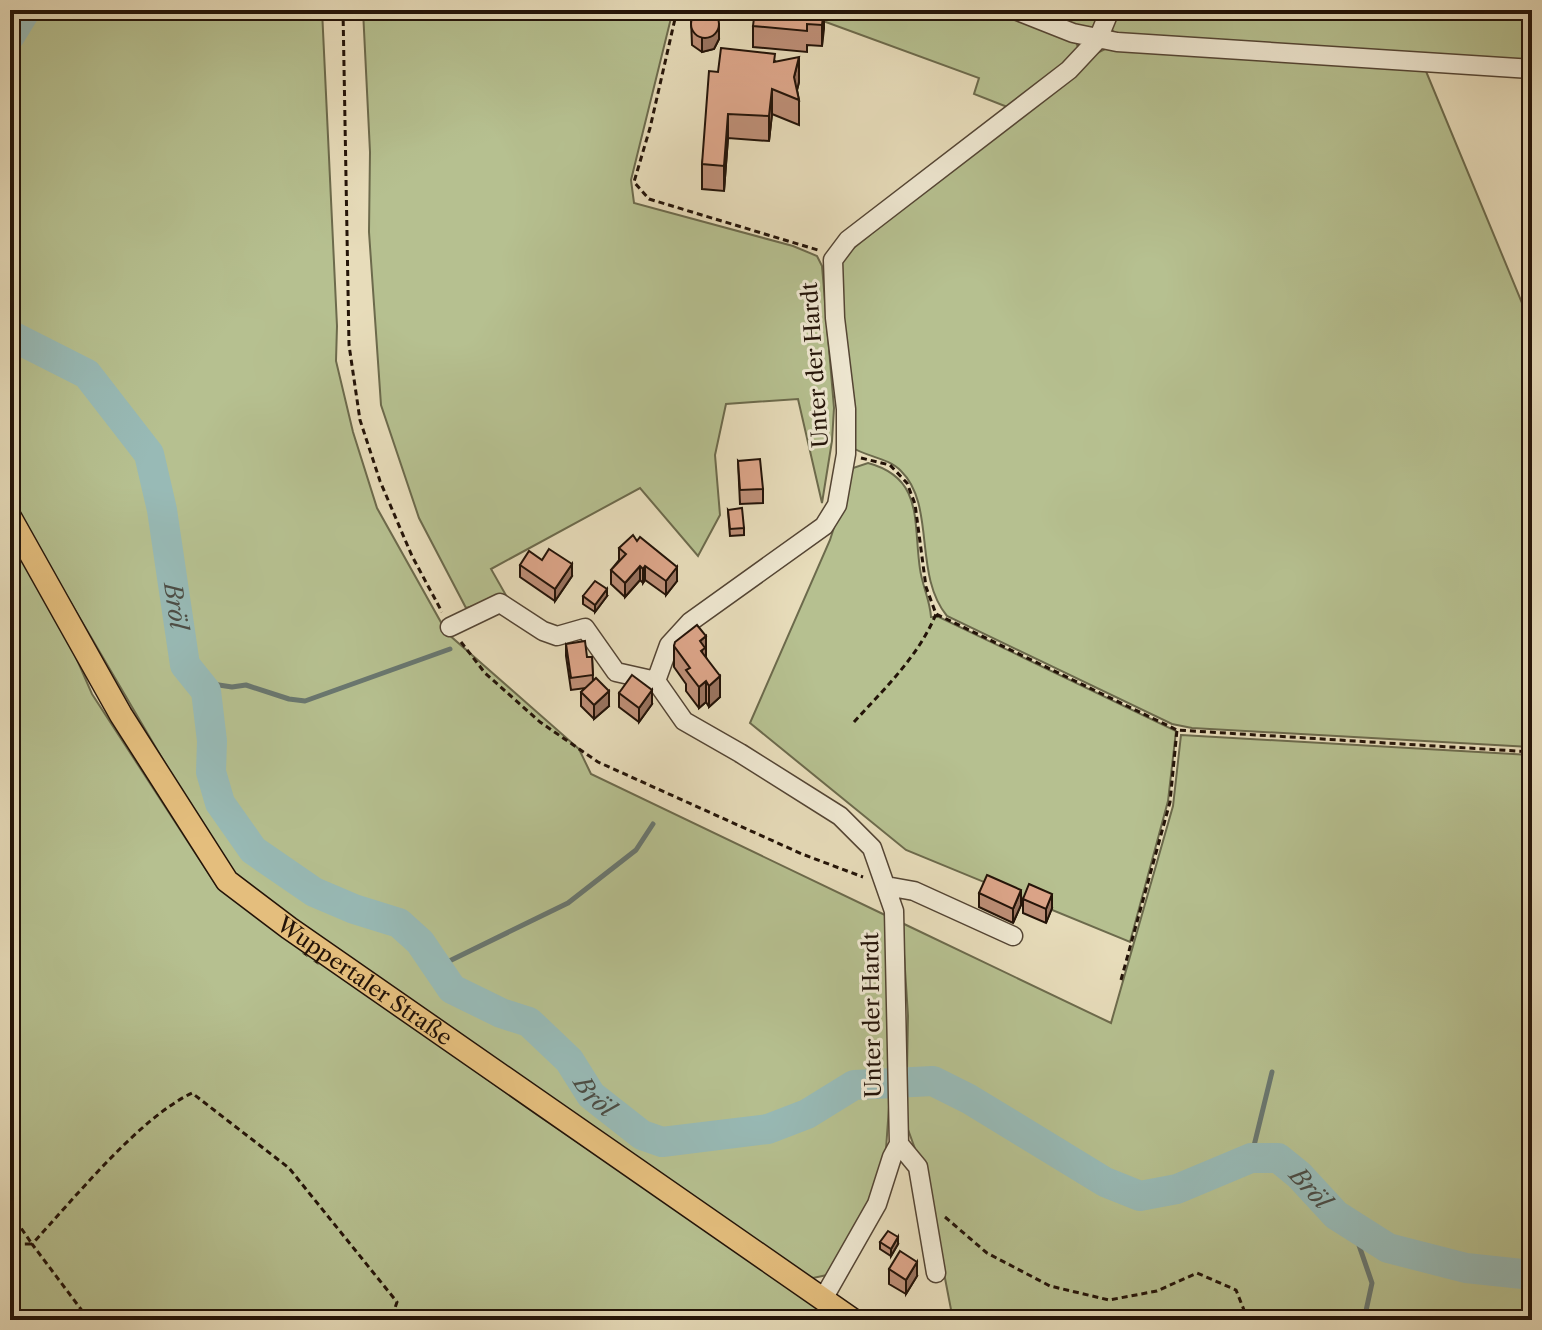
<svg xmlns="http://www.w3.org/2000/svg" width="1542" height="1330" font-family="'Libre Caslon Text',serif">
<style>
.green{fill:#b6c090;stroke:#6c6a4c;stroke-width:2}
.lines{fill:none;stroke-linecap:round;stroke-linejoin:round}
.stream{stroke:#697770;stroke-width:5}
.river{stroke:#98bab6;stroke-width:30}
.minor-casing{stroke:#544534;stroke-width:21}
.major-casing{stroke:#231308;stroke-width:25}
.path{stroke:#231308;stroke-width:3;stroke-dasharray:6 4;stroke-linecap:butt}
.minor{stroke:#efe8d2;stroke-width:18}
.major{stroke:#e4be7d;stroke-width:22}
.wall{fill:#bd8e76;stroke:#231308;stroke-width:2}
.shaded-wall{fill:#9a7460;stroke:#231308;stroke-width:2}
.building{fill:#dca589;stroke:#231308;stroke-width:2}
.labels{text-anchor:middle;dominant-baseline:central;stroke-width:6;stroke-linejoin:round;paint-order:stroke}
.street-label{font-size:22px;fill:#231308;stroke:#efe8d2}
.water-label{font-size:24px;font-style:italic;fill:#4c4d45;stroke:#efe8d2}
</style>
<rect width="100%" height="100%" fill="#e7dcba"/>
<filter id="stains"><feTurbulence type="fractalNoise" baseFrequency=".0025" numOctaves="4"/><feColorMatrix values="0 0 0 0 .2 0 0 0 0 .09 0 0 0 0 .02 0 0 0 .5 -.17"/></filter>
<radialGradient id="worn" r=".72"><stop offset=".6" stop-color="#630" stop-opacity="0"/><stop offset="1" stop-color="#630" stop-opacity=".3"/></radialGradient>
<!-- green -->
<path class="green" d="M10 10H322L337 326 336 361 353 432 377 508 447 633 579 749 591 774 885 915 890 972 891 1079 885 1163 870 1203 827 1275 813 1278 798 1273 301 928 237 876 210 840 10 499Z
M363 10H673L631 180 634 203 793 246 817 256 822 266 834 408 832 441 822 503 798 399 726 404 715 455 720 515 698 556 640 488 491 569 507 597 466 608 419 518 381 405 369 232 370 152Z
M793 10H1004L1069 36 1076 42 1079 50 1010 108 974 94 979 78Z
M1025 10H1105L1099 23 1092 30Z
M1116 10H1532V65L1119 38 1111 29Z
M1109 47 1423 64 1532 327V747L1192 728 1172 724 947 616C913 575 936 505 901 471 889 458 867 457 851 447L839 264 850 251 1091 56Z
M868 463C924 478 913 522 920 569 922 585 930 600 931 617H939L1176 731 1168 801 1130 942 906 850 750 723 830 540 853 468Z
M10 531 50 598 92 694 218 888 536 1114 839 1320H10Z
M1181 735 1532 755V1320H953L926 1179 906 1124 908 1016 902 923 1111 1023 1173 806Z"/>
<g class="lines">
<!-- stream -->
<path class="stream" d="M199 682 232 687 246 685 289 699 305 701 450 649
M435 968 568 903 636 850 653 824
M1251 1158 1272 1072
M1352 1225 1372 1283 1364 1320"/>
<!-- river -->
<g class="river">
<path d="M10 36 26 10"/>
<path id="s1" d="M10 335 87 374 149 454 162 510 185 665 206 691 212 741 211 772 220 803 253 850 314 892 354 909 399 923 420 942 452 989 501 1013 529 1022 569 1060 591 1095 642 1135 662 1142 768 1129 807 1114 854 1085 933 1081 969 1099 1105 1182 1140 1196 1177 1189 1251 1158H1278L1299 1175 1336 1215 1388 1248 1466 1268 1532 1275"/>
</g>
<!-- minor casing -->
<g class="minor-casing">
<path id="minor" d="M1015 10 1073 33 1117 42 1532 69
M450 627 500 603 543 631 557 636 585 628 616 672 656 681
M886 886 914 891 1013 936
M899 1144 918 1167 936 1273
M823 1299 877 1204 892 1157 899 1144 894 911 872 848 840 816 740 753 684 721 656 681 669 645 690 622 824 526 837 505 846 454V409L835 318 833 260 848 240 1069 70 1098 39 1110 10"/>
</g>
<!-- major casing -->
<g class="major-casing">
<g id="major">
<path id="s2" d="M10 517 121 715 227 881 289 928 853 1320"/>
</g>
</g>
<!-- path -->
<path class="path" d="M343 10 349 345 360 420 380 481 412 556 442 612
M677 10 650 128 634 182 649 199 821 251
M861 458 890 465 907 483 915 504 926 587 936 614 1177 730 1532 752
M461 642 485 673 540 722 598 762 802 854 863 877
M854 722C885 688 918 657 936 614
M1121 980 1170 802 1177 730
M10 1212 32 1244H10
M945 1217 987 1253 1050 1286 1109 1300 1157 1291 1197 1273 1236 1290 1248 1320
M89 1320 32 1244C73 1200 139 1118 192 1093L289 1168 397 1302 391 1320"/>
<!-- minor -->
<use href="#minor" class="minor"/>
<!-- major -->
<use href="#major" class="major"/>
</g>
<!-- wall -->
<path class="wall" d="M824 10 822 46 807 45V52L753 47V26Z
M691 19 719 39 714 49 702 52 692 45Z
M775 61 799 82 797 90 799 100V125L772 114 769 141 728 138 724 191 702 189V164L718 72Z
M738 461 763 489V503L740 504Z
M728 510 744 528V535L730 536Z
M637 541 677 581 666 595 645 580 643 583 640 580 625 597 611 584V570L619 560V548Z
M542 560 572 576 555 601 520 577V565Z
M583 596H607L595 612 583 604Z
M566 644 587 657H592L593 681 609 706 594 719 581 706V692L586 688 571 690 566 656Z
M674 646 706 657 720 697 709 707 706 702 699 708 686 691V684L674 667Z
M619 693 652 704 639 722 619 707Z
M979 893 1021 905 1013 923 979 907Z
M1023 899 1052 908 1046 923 1023 913Z
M880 1242 898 1244 891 1256 880 1249Z
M889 1269 917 1276 906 1294 889 1284Z"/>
<!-- shaded-wall -->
<path class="shaded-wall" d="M824 10V29L822 46V25Z
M719 25V39L714 49 702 52V38Z
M799 57V82L795 98 794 77Z
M772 89V114L769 141V116Z
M728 114V138L724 191V166Z
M572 564V576L555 601V589Z
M640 566V580L625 597V583Z
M645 566V580L643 583V569Z
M677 567V581L666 595V581Z
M607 589V596L595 612V605Z
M706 636V657L705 669 700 641Z
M720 676V697L709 707V686Z
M706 681V702L699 708V687Z
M652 690V704L639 722V708Z
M609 691V706L594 719V705Z
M1021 890V905L1013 923V909Z
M1052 894V908L1046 923V909Z
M898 1237V1244L891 1256V1249Z
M917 1262V1276L906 1294V1280Z"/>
<!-- building -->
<path class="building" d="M755 10H824L822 25 807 24V31L753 26Z
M691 24a14 14 0 1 1 28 0a14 14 0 1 1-28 0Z
M721 48 775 54 774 62 799 57 794 77 799 100 772 89 769 116 728 114 724 166 702 164 709 71 718 72Z
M760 459 763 489 740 490 738 461Z
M742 508 744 528 730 529 728 510Z
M633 535 637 541 640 537 677 567 666 581 645 566 643 569 640 566 625 583 611 570 626 554 619 548Z
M549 549 572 564 555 589 520 565 529 551 542 560Z
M595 581 607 589 595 605 583 596Z
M697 625 706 636 700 641 705 648 701 651 720 676 709 686 706 681 699 687 686 670 690 668 674 646 675 642Z
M585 641 587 657H592L593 675 571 678 566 644Z
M632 675 652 690 639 708 619 693Z
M596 678 609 691 594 705 581 692Z
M987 875 1021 890 1013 909 979 893Z
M1029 884 1052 894 1046 909 1023 899Z
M888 1231 898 1237 891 1249 880 1242Z
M900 1251 917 1262 906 1280 889 1269Z"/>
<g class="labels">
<!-- street labels -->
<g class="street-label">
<text transform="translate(815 365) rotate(-94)">Unter der Hardt</text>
<text stroke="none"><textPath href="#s2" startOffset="594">Wuppertaler Straße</textPath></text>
<text transform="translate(872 1015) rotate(-91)">Unter der Hardt</text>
</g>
<!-- water labels -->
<g class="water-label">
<text stroke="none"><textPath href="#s1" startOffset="342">Bröl</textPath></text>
<text stroke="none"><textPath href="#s1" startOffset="1040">Bröl</textPath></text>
<text stroke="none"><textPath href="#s1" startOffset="1832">Bröl</textPath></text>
</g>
</g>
<!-- margin -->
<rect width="1542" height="1330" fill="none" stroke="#e7dcba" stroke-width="40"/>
<rect x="12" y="12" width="1518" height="1306" fill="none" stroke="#231308" stroke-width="4"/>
<rect x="20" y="20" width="1502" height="1290" fill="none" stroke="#231308" stroke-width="2"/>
<rect width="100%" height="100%" filter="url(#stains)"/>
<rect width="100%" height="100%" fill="url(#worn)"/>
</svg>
